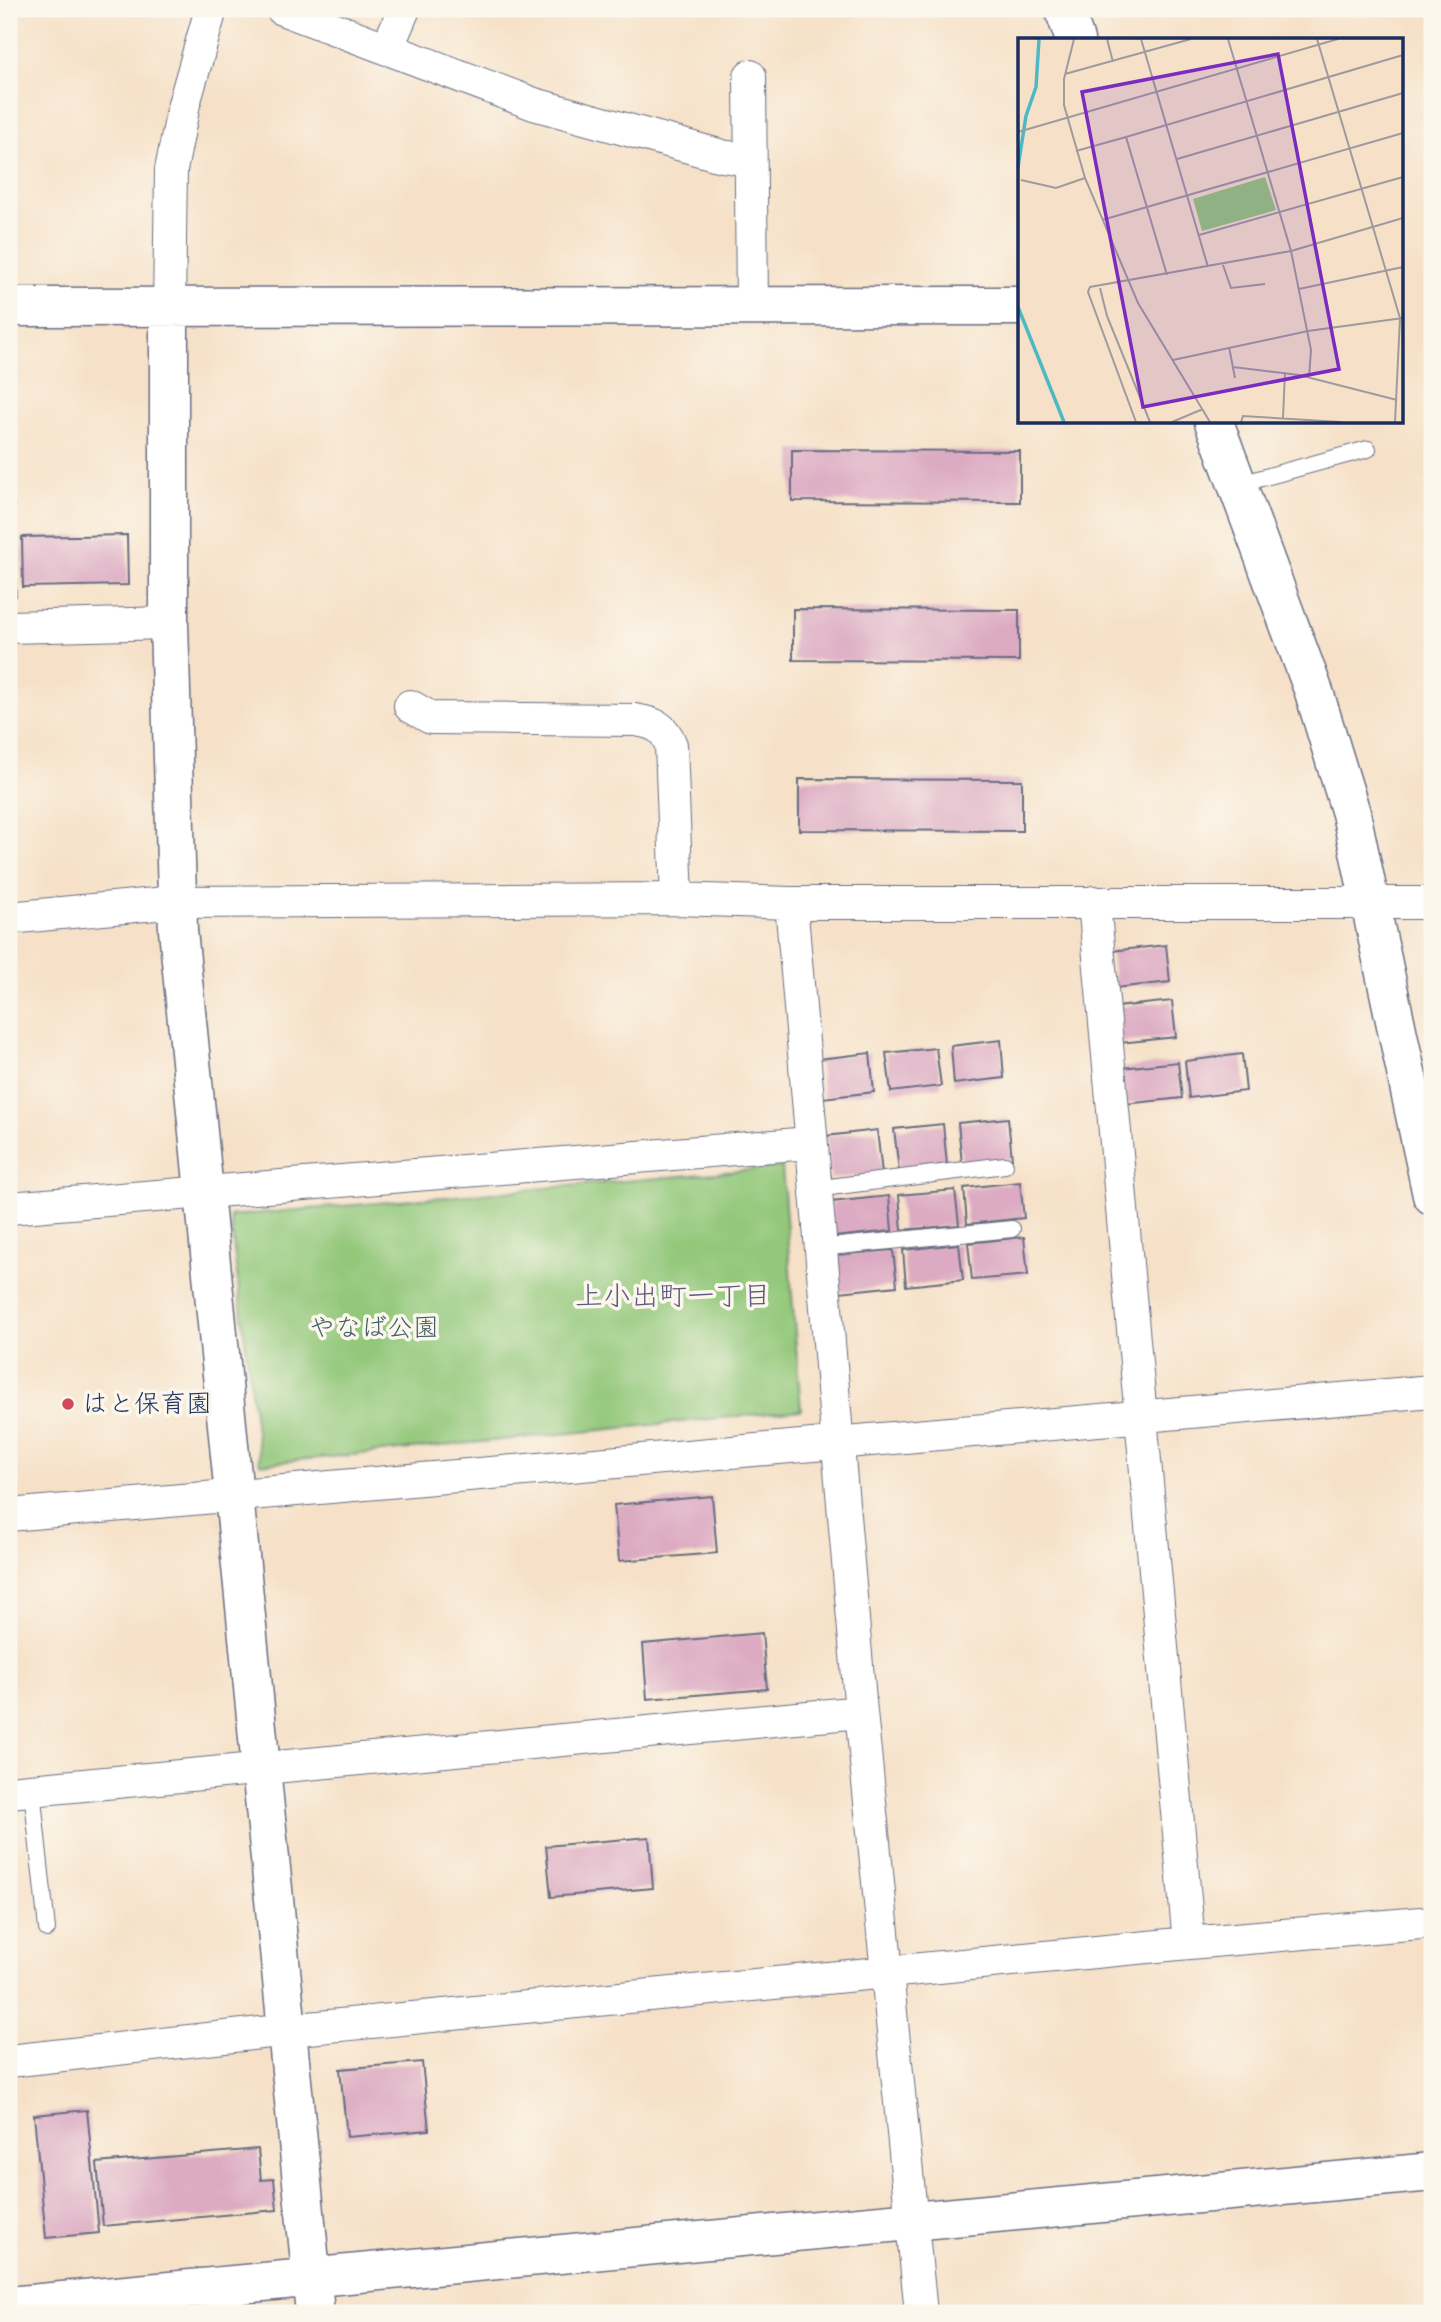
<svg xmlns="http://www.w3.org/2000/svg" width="1441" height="2322" font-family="'Comic Neue','Klee One',sans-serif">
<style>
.green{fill:#93c87a;stroke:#577c6c;stroke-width:2}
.building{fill:#dcaac2}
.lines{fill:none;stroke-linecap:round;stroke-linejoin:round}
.service-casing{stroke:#686d83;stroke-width:18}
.minor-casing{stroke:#686d83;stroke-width:34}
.tertiary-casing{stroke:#686d83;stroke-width:41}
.service{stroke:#fff;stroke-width:16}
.minor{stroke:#fff;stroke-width:32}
.tertiary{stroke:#fff;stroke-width:38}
.poi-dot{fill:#d1495b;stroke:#fbf7ec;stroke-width:2.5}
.labels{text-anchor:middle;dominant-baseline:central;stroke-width:7;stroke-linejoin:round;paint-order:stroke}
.park-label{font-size:26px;fill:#3f5d66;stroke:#fbf7ec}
.poi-label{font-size:26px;fill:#1b2f5e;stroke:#fbf7ec;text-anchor:start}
.neighbourhood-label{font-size:28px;fill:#5f5a81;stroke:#fbf7ec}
.inset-river{fill:none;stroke:#4cb9c5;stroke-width:3.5}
.inset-road{fill:none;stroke:#9e9a9e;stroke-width:2}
.view{fill:#7b2cbf;fill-opacity:0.15;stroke:#7b2cbf;stroke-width:3.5}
.inset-edge{fill:none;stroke:#1b2f5e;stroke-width:3.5}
</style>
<rect width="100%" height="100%" fill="#fbf7ec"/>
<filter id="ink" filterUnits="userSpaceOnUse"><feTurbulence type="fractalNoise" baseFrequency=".0143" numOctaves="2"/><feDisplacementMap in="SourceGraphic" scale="14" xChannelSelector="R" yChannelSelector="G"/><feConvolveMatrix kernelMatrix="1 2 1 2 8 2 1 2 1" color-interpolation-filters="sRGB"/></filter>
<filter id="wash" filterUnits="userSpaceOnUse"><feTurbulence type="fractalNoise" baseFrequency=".00686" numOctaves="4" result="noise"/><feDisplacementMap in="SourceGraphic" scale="28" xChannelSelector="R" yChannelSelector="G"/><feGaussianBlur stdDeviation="1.57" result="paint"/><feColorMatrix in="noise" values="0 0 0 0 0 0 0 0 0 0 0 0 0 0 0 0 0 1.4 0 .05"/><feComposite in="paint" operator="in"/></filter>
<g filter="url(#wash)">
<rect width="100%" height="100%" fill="#f6e1c8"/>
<!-- green -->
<path class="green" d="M782 1167 801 1410 260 1464 230 1216Z"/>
<g id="blocks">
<!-- building -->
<path class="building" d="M792 450 1020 451V502L792 501Z
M14 504 15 541H9V505Z
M127 535 128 585 23 587 22 537Z
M9 563H15L16 596H9Z
M793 609 1019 610V661L793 660Z
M799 779 1022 780V831L799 830Z
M1166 945 1170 982 1115 988 1111 951Z
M1172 1001 1176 1037 1120 1043 1116 1007Z
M1001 1040 1004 1078 954 1084 951 1046Z
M936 1048 941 1086 891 1092 886 1053Z
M870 1053 874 1092 823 1098 819 1059Z
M1242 1054 1246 1091 1189 1098 1185 1061Z
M1178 1062 1182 1098 1125 1104 1122 1068Z
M1008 1118 1012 1159 962 1164 958 1123Z
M943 1124 947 1165 899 1171 894 1129Z
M877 1130 882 1173 831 1179 826 1136Z
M1020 1182 1024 1218 967 1224 964 1188Z
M955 1190 959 1225 902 1230 899 1195Z
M889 1196 892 1231 834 1237 831 1202Z
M1024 1237 1028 1275 972 1280 968 1243Z
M959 1244 963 1280 906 1286 903 1250Z
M893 1250 897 1286 840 1292 836 1255Z
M712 1496 717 1553 619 1561 614 1505Z
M762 1633 767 1689 647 1699 643 1644Z
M649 1837 653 1888 551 1897 546 1846Z
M422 2062 429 2130 347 2137 340 2069Z
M87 2110 99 2233 46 2238 34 2115Z
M258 2149 261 2180 274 2179 277 2210 103 2226 97 2163Z"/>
</g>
</g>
<g filter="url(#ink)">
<use href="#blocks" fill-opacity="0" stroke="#686d83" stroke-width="2"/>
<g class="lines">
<!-- service casing -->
<g class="service-casing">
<path id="service" d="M1238 488 1258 479 1368 449
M814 1189 1005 1165
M819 1248 1012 1229
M32 1790 47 1929"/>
</g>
<!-- minor casing -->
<g class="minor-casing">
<path id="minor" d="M282 9 534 104 722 156 750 160
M387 49 404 9
M750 76 752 307
M169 309 171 170 184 104 211 9
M9 627 169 623
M410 706 431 718 635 720C654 723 664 726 671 745L677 899
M1094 902 1189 1943 1432 1922
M791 903 861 1712 921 2313
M9 918 176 902 677 899 791 903H1432
M9 1208 809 1143
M9 1515 1432 1391
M9 1792 861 1712
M9 2061 288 2030 1189 1943"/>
</g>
<!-- tertiary casing -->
<g class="tertiary-casing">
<path id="tertiary" d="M1064 9 1075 40
M9 307 1019 306
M169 309V623L178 930 315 2313
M1214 422 1314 692 1351 813 1432 1195
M9 2306 1432 2172"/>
</g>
<!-- service -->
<use href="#service" class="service"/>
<!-- minor -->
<use href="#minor" class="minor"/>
<!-- tertiary -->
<use href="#tertiary" class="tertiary"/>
</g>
</g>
<!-- markers -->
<circle class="poi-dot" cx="68" cy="1404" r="7"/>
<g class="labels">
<!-- park labels -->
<g class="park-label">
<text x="374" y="1328">やなば公園</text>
</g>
<!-- poi labels -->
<g class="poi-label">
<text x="82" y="1404">はと保育園</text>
</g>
<!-- neighbourhood labels -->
<g class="neighbourhood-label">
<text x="673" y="1296">上小出町一丁目</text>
</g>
</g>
<!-- overview -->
<g transform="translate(1018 38)">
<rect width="385" height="385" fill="#f6e1c8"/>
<path d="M247 139 258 172 184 193 175 161Z" fill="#93c87a"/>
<path class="inset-river" d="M0 129 8 78 18 49 21 1M0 269 46 384"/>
<path class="inset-road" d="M56 1 46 41V67L67 140 120 265 192 384M89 1 95 24M123 1 190 229M210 1 273 213 293 312 291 339M299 1 382 280 377 384M47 36 173 1M0 94 320 1M108 99 385 17M58 113 108 99 149 237M159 121 385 55M3 142 38 150 67 140M84 182 385 95M181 197 385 139M205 227 213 250 247 246M82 250 89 278 132 384M281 251 385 229M211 309 217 340M155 322 290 293 385 280M215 329 281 337 379 362M265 380 267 334M118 384 70 254 72 249 273 213 385 180M154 384 185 371M223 384 225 378 323 384"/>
<path class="view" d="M260 16 321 331 125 369 64 54Z"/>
<rect width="385" height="385" class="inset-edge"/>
</g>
<!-- margin -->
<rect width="1441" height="2322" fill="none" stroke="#fbf7ec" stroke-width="35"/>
</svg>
